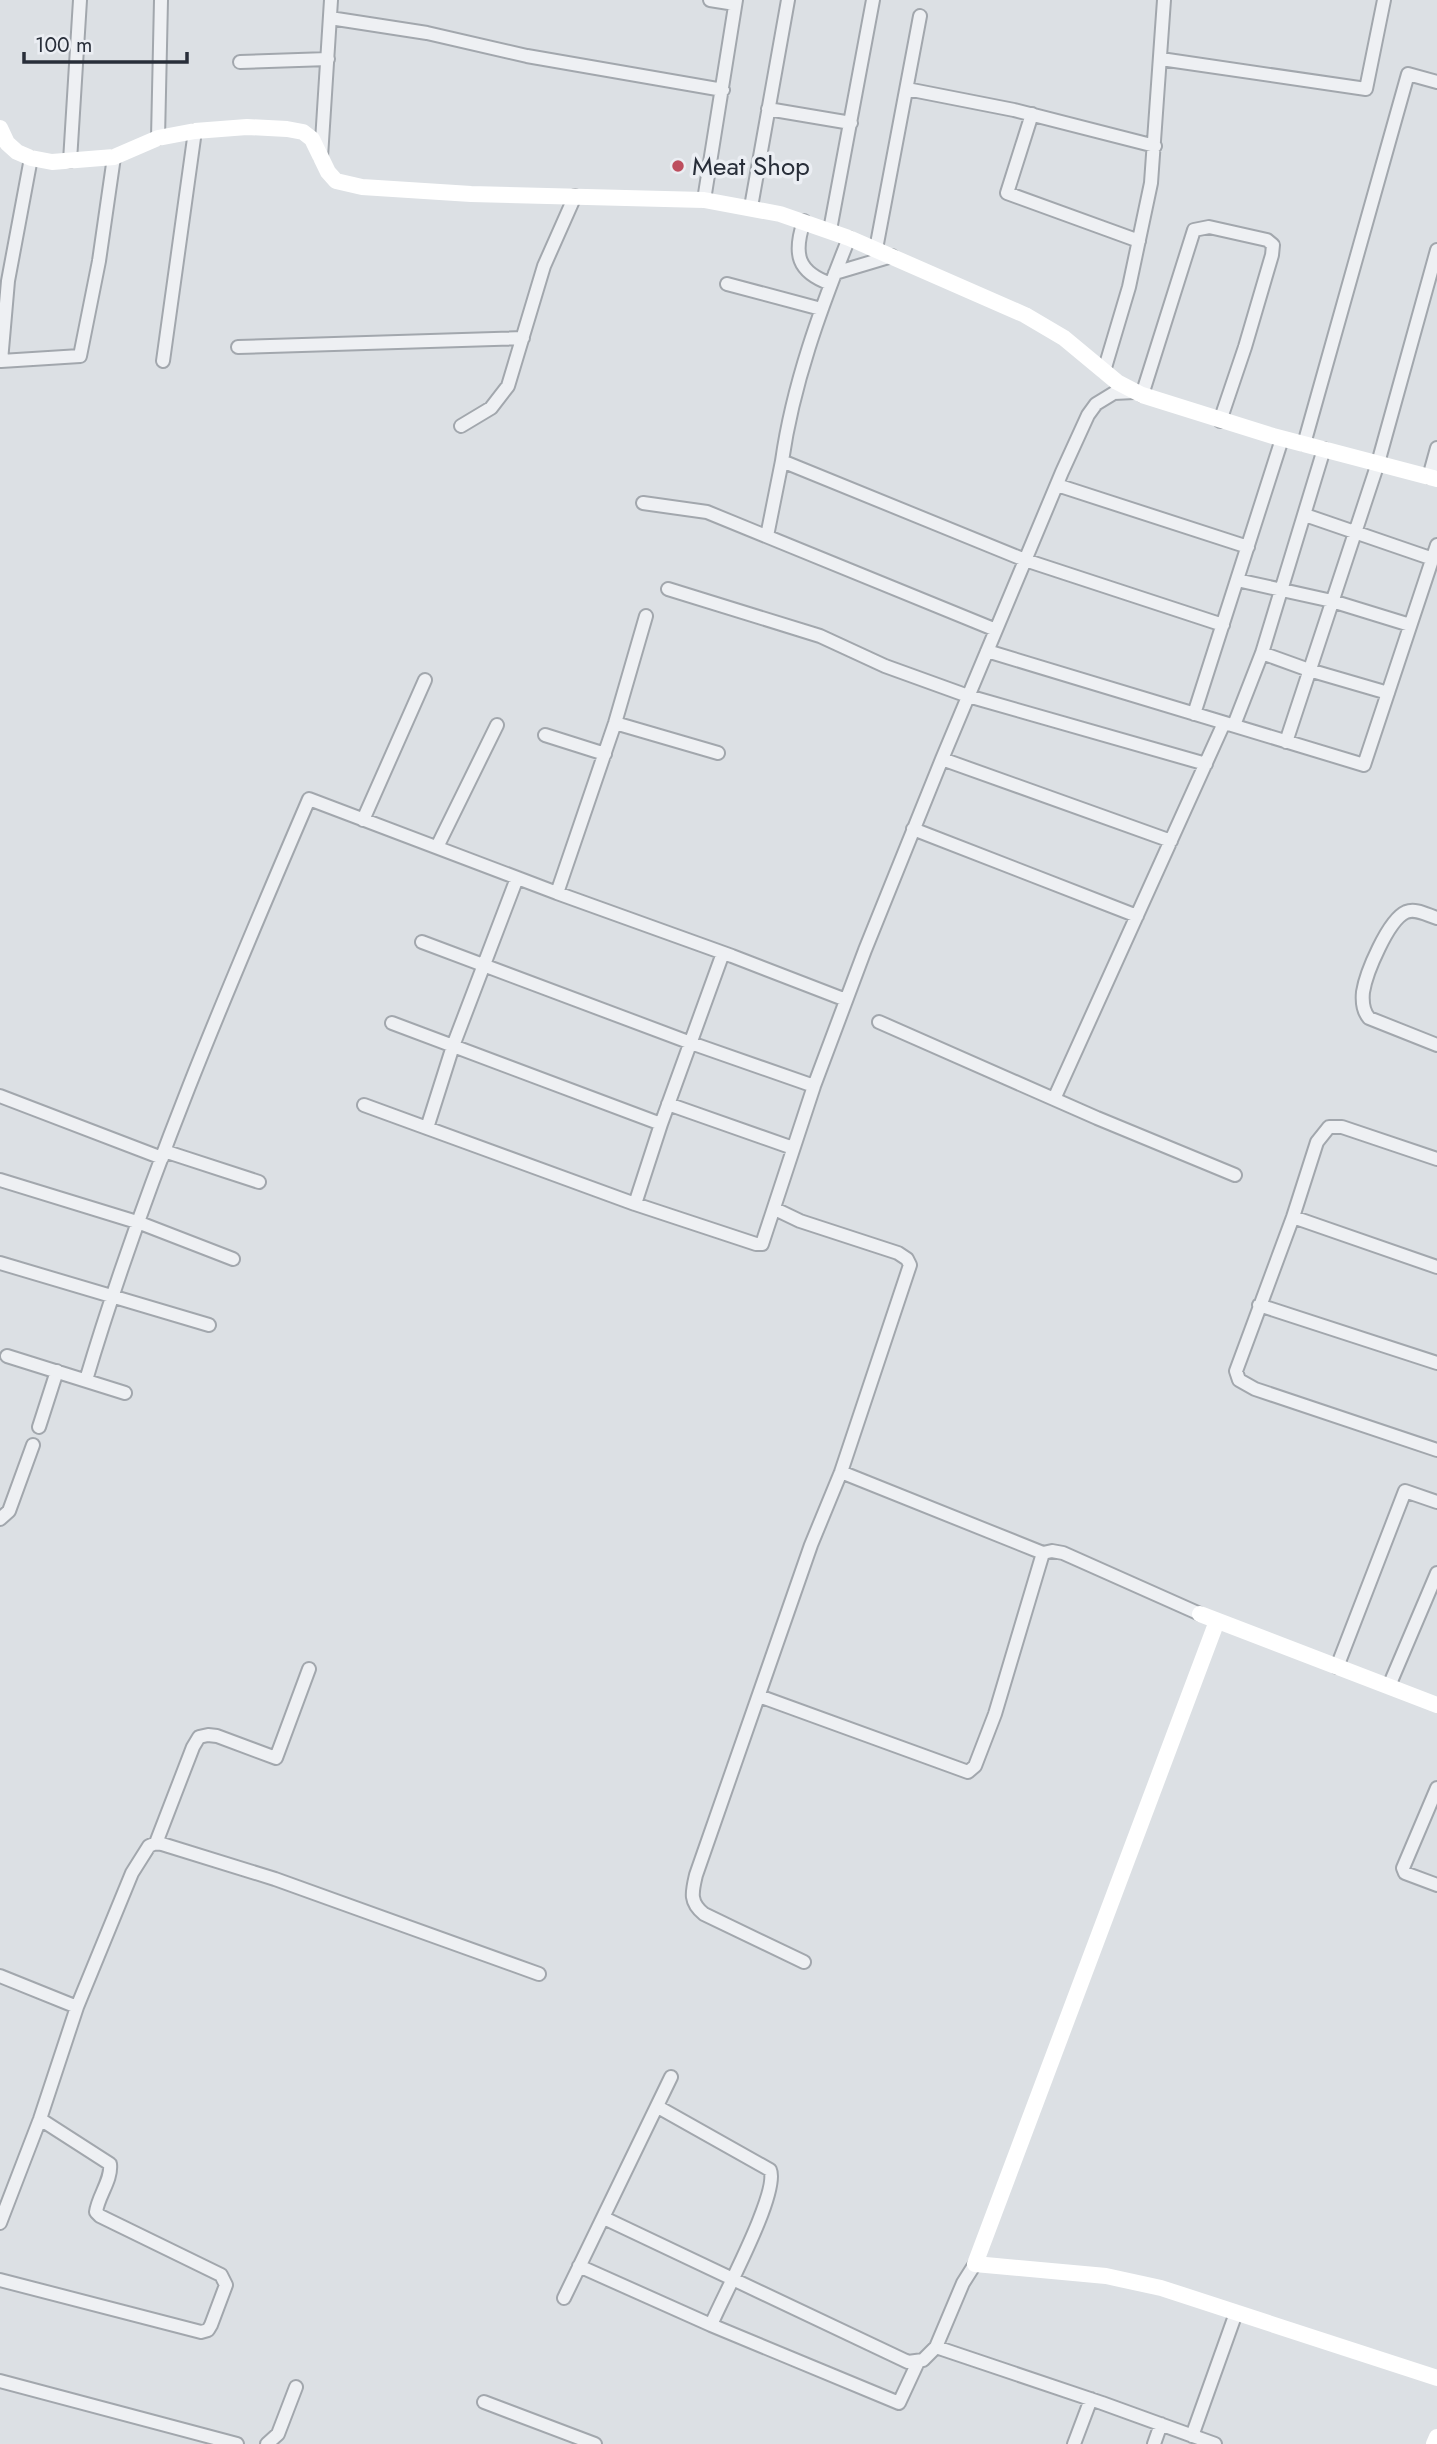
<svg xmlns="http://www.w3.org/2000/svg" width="1437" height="2444" font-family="Jost,sans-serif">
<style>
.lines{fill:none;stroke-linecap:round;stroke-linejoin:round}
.street-casing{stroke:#a2a7ad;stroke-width:16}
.street{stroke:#eef0f3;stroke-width:12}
.secondary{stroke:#fff;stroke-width:16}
.poi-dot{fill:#bd4e5e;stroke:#ebeef3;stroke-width:2.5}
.labels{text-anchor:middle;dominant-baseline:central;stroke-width:7;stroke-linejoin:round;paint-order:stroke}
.poi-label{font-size:26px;fill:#282e39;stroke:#ebeef3;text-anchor:start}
</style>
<rect width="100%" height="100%" fill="#dce0e4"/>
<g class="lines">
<!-- street casing -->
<g class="street-casing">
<path id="street" d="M710 0 735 4
M330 18 427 33 527 56 723 90
M1161 59 1366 89 1384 0
M240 62 328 59
M907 89 1014 110 1155 146
M768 109 851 123
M1032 114 1007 193 1139 241
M158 138 161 0
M321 157 331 0
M31 158 8 281 1 361 80 356 99 261 114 157
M70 161 80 0
M704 200 736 0
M751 207 788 0
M804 221C793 254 797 272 831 284
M830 230 873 0
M876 249 920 16
M835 273 892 256
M727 284 821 309
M238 347 523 338
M163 361 195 131
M1104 371 1129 287 1151 183 1164 0
M1142 395 1194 230 1209 227 1267 240 1273 245 1272 255 1245 347 1220 421
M461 426 491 408 508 386 544 266 575 196
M1304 444 1408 74 1437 82
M782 461C793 384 820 310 849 238
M1429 477 1437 448
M1057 485 1248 547
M643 503 707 512 996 630
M1305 515 1433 559
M767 536 782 461 1025 560 1223 625
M1237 580 1332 601 1410 625
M668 589 820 636 885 666 968 696 1206 764
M987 651 1364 765 1437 545
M1262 653 1309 670 1388 693
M1194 714 1282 439
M615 723 718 753
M1234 725 1262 653 1324 449
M545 735 605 754
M1286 742 1378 463 1437 250
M942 759 1171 841
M363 820 425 680
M913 829 1137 916
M437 847 497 725
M557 893 732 956 846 1000
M1437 918C1427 915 1416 908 1406 912 1388 920 1366 973 1363 992 1362 1002 1363 1011 1369 1018L1437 1045
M422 942 691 1043 814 1086
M879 1022 1097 1118 1235 1175
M392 1023 661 1124
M0 1096 162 1158
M1054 1099 1224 723
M668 1104 793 1148
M364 1105 635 1204 756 1244H762L814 1086 865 950 942 759 1062 472 1088 415 1096 404 1114 393 1134 392
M427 1128 453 1046 517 878
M164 1151 259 1182
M1437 1159 1342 1127H1329L1317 1142 1293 1217 1236 1371 1239 1380 1255 1389 1437 1450
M0 1180 140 1223 233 1259
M635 1204 661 1124 723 953
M775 1209 800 1221 898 1253 907 1259 910 1265 841 1472 811 1545 696 1875C692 1892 689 1902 704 1914L804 1962
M1293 1217 1437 1267
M0 1263 209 1325
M1259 1305 1437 1363
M7 1356 125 1393
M86 1380C145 1182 227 990 309 799L557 893 615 723 646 616
M39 1427 57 1371
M841 1472 1043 1553 1052 1551 1063 1553 1200 1614
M0 1519 9 1511 33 1445
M1337 1667 1405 1491 1437 1502
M1389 1686 1437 1573
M759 1696 968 1772 975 1766 995 1714 1043 1553
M1437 1788 1403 1868 1405 1873 1437 1885
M156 1843 193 1747 199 1737 208 1735 217 1736 276 1758 309 1669
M0 1976 77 2007
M658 2107 770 2170C780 2192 722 2298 711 2325
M604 2218 908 2362 923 2360 936 2347 963 2283 975 2264
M0 2223 40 2119 77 2007 132 1873 149 1846 156 1843 162 1844 275 1879 539 1974
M579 2266 711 2325 899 2403 918 2362
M0 2280 201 2332 208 2330 211 2325 226 2285 221 2275 100 2216 96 2212C98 2196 112 2180 110 2164L40 2119
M564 2298 671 2077
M936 2347 1102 2403 1215 2444
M0 2381 237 2444
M484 2402 595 2444
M1192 2436 1236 2313
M267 2444 278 2434 296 2387
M1074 2444 1091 2399
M1154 2444 1161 2424"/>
</g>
<!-- street -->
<use href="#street" class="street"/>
<!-- secondary -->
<path class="secondary" d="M0 128 7 143 17 152 31 158 52 162 114 157 158 138 195 131 247 127 287 129 303 132 312 139 328 172 336 181 362 187 471 194 704 200 780 214 849 238 1025 315 1064 338 1117 382 1142 395 1273 436 1437 479
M1200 1614 1437 1705
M1217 1621 975 2264 1106 2276 1161 2288 1437 2378
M1434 2444 1437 2437"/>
</g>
<!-- markers -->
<circle class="poi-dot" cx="678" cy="166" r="7"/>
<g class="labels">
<!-- poi labels -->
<g class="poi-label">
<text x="692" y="166">Meat Shop</text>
</g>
</g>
<!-- scale -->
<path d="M24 52v10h163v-10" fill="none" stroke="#282e39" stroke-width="3.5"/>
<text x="35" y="52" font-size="21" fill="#282e39" stroke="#ebeef3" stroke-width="5" paint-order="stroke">100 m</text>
</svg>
